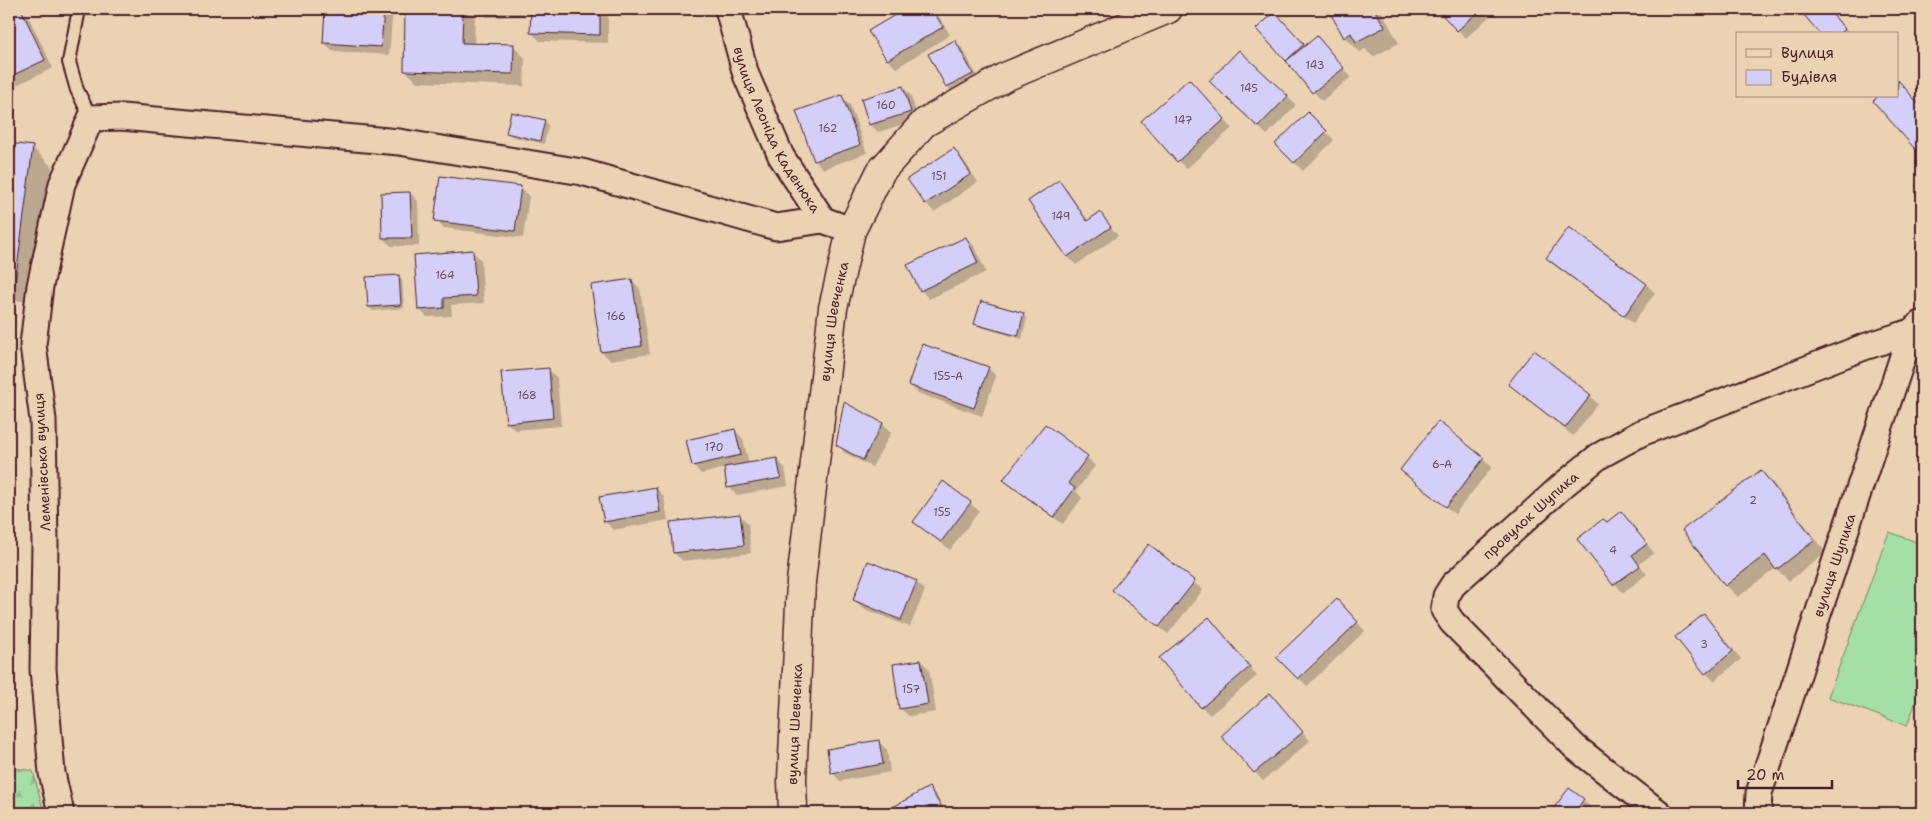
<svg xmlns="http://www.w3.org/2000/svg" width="1931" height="822" font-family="'Shantell Sans',sans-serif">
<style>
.grass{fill:#a4e0a6;stroke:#778068}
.forest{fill:url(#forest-firs);stroke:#778068}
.shadow{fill:#0003}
.building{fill:#d3cff8;stroke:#4a1f2b}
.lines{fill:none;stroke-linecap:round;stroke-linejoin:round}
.lane-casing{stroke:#4a1f2b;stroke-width:16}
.street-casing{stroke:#4a1f2b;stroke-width:29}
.secondary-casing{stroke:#4a1f2b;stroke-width:31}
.lane{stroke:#ead2b2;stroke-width:12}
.street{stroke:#ead2b2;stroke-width:25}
.secondary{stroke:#ead2b2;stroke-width:28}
.labels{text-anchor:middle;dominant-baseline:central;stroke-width:4;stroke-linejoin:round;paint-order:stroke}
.number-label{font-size:11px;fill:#6c4b5e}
.street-label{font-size:14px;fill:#4a1f2b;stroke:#ead2b2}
</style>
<defs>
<pattern id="forest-firs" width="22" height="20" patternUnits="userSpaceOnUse" patternTransform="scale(1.25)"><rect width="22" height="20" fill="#a4e0a6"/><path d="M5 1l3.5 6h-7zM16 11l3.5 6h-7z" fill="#8fc08f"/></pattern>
</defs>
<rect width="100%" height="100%" fill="#ead2b2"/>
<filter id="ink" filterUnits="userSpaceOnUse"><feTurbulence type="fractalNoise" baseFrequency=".02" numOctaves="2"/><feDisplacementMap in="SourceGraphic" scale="10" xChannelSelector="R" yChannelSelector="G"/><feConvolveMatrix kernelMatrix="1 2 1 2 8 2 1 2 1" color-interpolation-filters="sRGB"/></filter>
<g filter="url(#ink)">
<!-- grass -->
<path class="grass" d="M1889 532 1922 544V684L1907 726 1828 697Z"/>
<!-- forest -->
<path class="forest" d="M9 767 33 771 44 813H9Z"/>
<!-- shadow -->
<path class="shadow" d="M326 9H393L389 55 332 51 324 42Z
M407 9H475L474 45H513L525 58 524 86 417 82 405 70Z
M479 9H524V16L487 17Z
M532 9H608V43L540 41 532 33Z
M908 9H934L950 35 896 68 888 60 870 31Z
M1329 9H1380L1399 43 1373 57 1365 49 1360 52 1345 37Z
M1438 9H1482L1489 17 1466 38Z
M1800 9H1839L1833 14 1850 34H1822Z
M20 10 29 18 53 68 10 88 9 86V15Z
M1275 14 1306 47 1317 37 1351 77 1322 101 1258 29Z
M955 41 963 49 980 82 955 95 947 86Z
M1239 51 1296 105 1267 135 1219 89Z
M1898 82 1922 109V155L1875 101 1897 96Z
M903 87 911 96 918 120 878 132 870 124Z
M1197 89 1232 128 1186 169 1142 121Z
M842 97 850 105 867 153 823 169 815 160Z
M1308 114 1334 140 1303 171 1276 144Z
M544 121 548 125 544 144 511 136 507 132Z
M9 144 32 147 52 167 35 303 9 299Z
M954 149 962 158 978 182 934 212 926 203Z
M1058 182 1067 190 1088 221 1100 213 1118 236 1076 265 1068 257 1030 202Z
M520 188 529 196 523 238 444 228 435 220Z
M410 193 418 201 419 246H391L383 238Z
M1569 228 1647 285 1655 293 1633 323 1555 266 1547 258Z
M966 238 974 246 986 272 929 299 921 290Z
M473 252 481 260 484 303 451 305 452 316 427 317 419 309Z
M398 276 402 280 404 308 373 311 369 307Z
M632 280 640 289 650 354 610 360 602 352 592 286Z
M9 303 16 310 9 379Z
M1023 315 1027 318 1022 339 980 327 976 323Z
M988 368 996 376 982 416 918 393 909 384Z
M548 369 557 378 561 426 515 430 507 422Z
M1509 384 1590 396 1598 404 1573 436Z
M845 404 883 424 891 433 872 467 845 453 837 444Z
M1438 423 1492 467 1455 514 1401 470Z
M735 430 743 439 749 464 777 459 785 468 788 486 737 495 729 487 725 468 701 474 693 465Z
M1087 457 1095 466 1076 491 1082 498 1063 524 1013 488 1005 480Z
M1761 471 1773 483 1826 553 1789 581 1776 568 1738 597 1726 585Z
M656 488 664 497 668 520 613 530 605 521Z
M970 503 979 511 950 550 915 522Z
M1621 512 1654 553 1639 564 1647 574 1623 593 1579 539 1607 524Z
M740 515 748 524 751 553 683 561 674 553Z
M1149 546 1203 590 1168 634 1122 598Z
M916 582 925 590 910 627 862 608 854 600Z
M1337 601 1365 631 1307 686 1278 657Z
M1712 624 1741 659 1714 681 1706 673Z
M1217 627 1257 676 1210 715 1202 707Z
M921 661 929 669 936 712 909 716 900 708Z
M1278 703 1310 741 1263 781 1223 736Z
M878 741 887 750 890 772 840 781 832 772Z
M929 788 937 796 947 813H884Z
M1569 790 1592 808 1588 813H1551Z"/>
<!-- building -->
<path class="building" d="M21 9 45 60 9 77V14Z
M325 9H384L381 47 323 43Z
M405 9H463L462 43 514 44 513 74 404 71Z
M531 9H600V35L530 33Z
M905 9H932L943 27 887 60 868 31Z
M1328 9H1374L1385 27 1356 42 1351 33 1344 38Z
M1437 9H1481L1457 31Z
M1799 9H1828L1845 29 1840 34H1820Z
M1275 12 1304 44 1286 61 1256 29Z
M1317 36 1344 68 1312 93 1286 61Z
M955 40 973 74 946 87 928 54Z
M1239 50 1288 96 1258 127 1209 81Z
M1189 79 1225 119 1177 162 1141 121Z
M1898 80 1922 108V144L1915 149 1873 101 1879 96H1897Z
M903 86 911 112 869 125 861 99Z
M842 95 860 145 814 161 796 111Z
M511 112 545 120 540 141 506 133Z
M1308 112 1327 131 1294 163 1275 144Z
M9 143 33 146 15 284 9 283Z
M954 148 971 174 925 204 907 179Z
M440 176 521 186 515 231 434 221Z
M1059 180 1087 221 1100 212 1111 227 1067 257 1028 201Z
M410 192 412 238H382L381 193Z
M1569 227 1647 284 1624 316 1546 258Z
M966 237 978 263 920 291 907 265Z
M473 250 476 296 444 298V308L418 310 414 255Z
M399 275 401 305 368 307 366 277Z
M632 279 642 346 601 352 591 285Z
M981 301 1024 313 1018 336 974 324Z
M922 344 989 367 974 408 908 385Z
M1534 350 1591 395 1565 428 1508 384Z
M549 368 553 418 506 423 501 372Z
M844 402 883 423 863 460 836 445Z
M1438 421 1484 458 1446 507 1400 470Z
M1045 424 1088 456 1068 483 1075 488 1054 517 1003 480Z
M735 429 741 455 692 466 686 440Z
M777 458 781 478 727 488 724 467Z
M1761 470 1815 540 1776 570 1765 555 1725 586 1682 530Z
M943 481 971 502 941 542 913 522Z
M656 487 660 512 604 522 599 497Z
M1621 511 1647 544 1632 555 1640 566 1613 585 1577 539 1603 519 1607 522Z
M740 514 744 545 673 553 670 522Z
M1149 544 1195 581 1159 627 1112 590Z
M868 561 917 581 901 620 853 600Z
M1337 599 1358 622 1298 679 1276 657Z
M1704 614 1733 651 1705 674 1675 637Z
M1209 617 1250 667 1201 708 1159 658Z
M921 660 928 704 899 709 893 664Z
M1270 693 1303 732 1254 773 1221 736Z
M879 740 883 764 831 773 827 749Z
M929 787 945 813H882Z
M1569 788 1584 799 1574 813H1550Z"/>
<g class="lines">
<!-- lane casing -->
<g class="lane-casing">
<path id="lane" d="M79 9 69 62 77 90 91 118"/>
</g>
<!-- street casing -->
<g class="street-casing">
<g id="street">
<path id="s1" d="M728 9 746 75 781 156 823 220 837 225"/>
<path d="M61 813 52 773 43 669 45 544 43 420 33 345 40 286 62 184 91 118 122 117 399 142 582 172 776 227 823 220"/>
<path id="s2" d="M1659 813 1575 747 1452 622 1444 610 1446 596 1453 585 1562 486 1599 456 1641 433 1864 347 1911 332"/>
<path id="s3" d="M1758 813 1759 793 1911 332 1920 324"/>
</g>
</g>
<!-- secondary casing -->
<g class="secondary-casing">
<g id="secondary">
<path id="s4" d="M793 813 792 779 801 582 833 308 851 231 881 171 924 123 1005 77 1168 9"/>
</g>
</g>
<!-- lane -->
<use href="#lane" class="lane"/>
<!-- street -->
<use href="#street" class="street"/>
<!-- secondary -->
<use href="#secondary" class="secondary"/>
</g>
</g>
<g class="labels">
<!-- number labels -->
<g class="number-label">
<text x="1315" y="65">143</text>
<text x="1249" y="88">145</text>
<text x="886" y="105">160</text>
<text x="1183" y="120">147</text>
<text x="828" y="128">162</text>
<text x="939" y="176">151</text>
<text x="1061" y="216">149</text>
<text x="445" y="275">164</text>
<text x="616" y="316">166</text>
<text x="948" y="376">155-А</text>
<text x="527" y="395">168</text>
<text x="714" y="447">170</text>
<text x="1442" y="464">6-А</text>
<text x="1753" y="500">2</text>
<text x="942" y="512">155</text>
<text x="1613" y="550">4</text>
<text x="1704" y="644">3</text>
<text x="911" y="689">157</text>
</g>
<!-- street labels -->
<g class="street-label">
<text stroke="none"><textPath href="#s1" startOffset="131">вулиця Леоніда Каденюка</textPath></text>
<text stroke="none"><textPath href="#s4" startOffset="494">вулиця Шевченка</textPath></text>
<text transform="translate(42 462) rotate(-93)">Леменівська вулиця</text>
<text stroke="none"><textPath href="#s2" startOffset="428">провулок Шупика</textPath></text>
<text stroke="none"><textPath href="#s3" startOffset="260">вулиця Шупика</textPath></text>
<text stroke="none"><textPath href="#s4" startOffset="89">вулиця Шевченка</textPath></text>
</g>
</g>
<!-- margin -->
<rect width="1931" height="822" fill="none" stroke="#ead2b2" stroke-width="30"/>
<rect x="15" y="15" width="1901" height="792" fill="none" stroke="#4a1f2b" stroke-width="2" filter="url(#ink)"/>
<!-- legend -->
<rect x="1736" y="32" width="162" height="65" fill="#ead2b2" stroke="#aa8a7c"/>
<rect x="1746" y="49" width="25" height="8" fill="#ead2b2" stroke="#aa8a7c"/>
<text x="1781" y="58" font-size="15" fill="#4a1f2b">Вулиця</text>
<rect x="1746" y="70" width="25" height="15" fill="#d3cff8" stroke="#aa8a7c"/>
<text x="1781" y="82" font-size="15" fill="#4a1f2b">Будівля</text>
<!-- scale -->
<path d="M1738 780v8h94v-8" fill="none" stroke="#4a1f2b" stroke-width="2.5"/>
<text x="1746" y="780" font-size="15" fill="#4a1f2b" stroke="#ead2b2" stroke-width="4" paint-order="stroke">20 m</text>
</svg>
